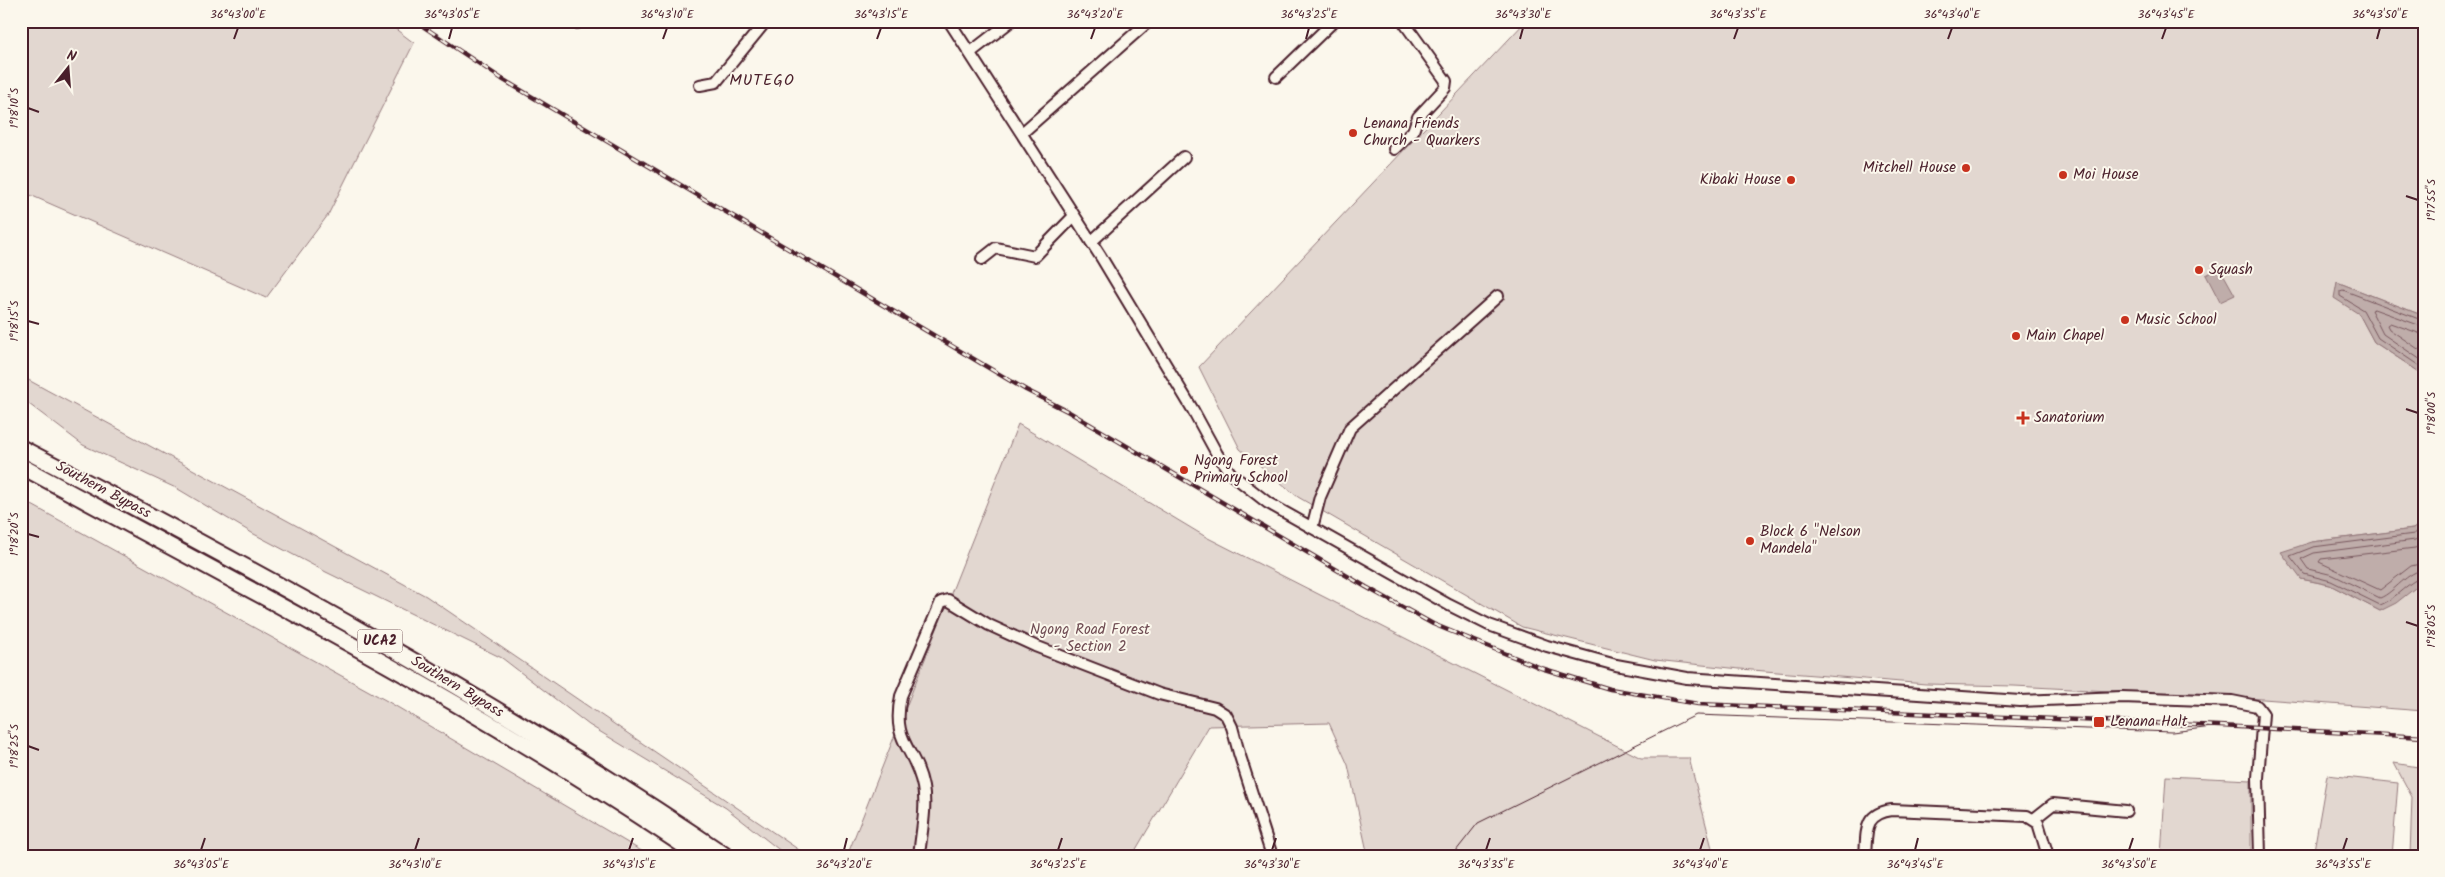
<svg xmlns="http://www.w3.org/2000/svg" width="2445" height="877" font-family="Kalam,sans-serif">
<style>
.green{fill:#e2d7d0;stroke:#967b7e}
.water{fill:#bfadaa;stroke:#907477}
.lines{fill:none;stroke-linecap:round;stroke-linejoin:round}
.shore{stroke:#79585e;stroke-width:1}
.minor-casing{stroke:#4a1f2b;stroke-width:14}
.highway-casing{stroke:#4a1f2b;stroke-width:19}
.minor{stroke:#fbf7ec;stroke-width:10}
.highway{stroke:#fbf7ec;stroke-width:15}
.tram{stroke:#4a1f2b;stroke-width:1}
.rail-casing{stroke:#4a1f2b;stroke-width:4.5}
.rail{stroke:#fbf7ec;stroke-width:2.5;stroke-dasharray:8;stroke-linecap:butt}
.ticks{fill:none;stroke:#4a1f2b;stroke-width:2}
.poi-dot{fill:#c8321e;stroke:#fbf7ec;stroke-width:2}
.labels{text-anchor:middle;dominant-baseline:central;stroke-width:4;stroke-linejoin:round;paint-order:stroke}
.shield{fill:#fbf7ec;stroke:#7f6065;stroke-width:1}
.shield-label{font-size:14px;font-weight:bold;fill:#4a1f2b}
.poi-label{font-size:15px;fill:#4a1f2b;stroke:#fbf7ec;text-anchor:start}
.street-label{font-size:15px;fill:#4a1f2b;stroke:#fbf7ec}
.park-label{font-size:15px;fill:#704d54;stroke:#fbf7ec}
.neighbourhood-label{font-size:16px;letter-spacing:1px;fill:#4a1f2b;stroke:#fbf7ec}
.neatline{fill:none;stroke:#4a1f2b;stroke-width:2}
.ticks-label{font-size:12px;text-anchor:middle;fill:#4a1f2b}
</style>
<rect width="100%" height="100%" fill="#fbf7ec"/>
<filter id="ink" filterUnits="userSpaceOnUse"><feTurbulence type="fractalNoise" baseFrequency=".02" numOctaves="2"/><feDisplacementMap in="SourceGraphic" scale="10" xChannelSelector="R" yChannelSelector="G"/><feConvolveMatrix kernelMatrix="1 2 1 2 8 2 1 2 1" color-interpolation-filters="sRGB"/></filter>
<g filter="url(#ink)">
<!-- green -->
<path class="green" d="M21 21H385L414 43 328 215 266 298 21 191Z
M1526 21H2424V316L2337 282 2359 314 2374 342 2424 375V521L2413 529 2312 542 2301 579 2330 585 2380 611 2424 581V711L2263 699 2014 686 1926 684 1740 669 1655 660 1522 627 1298 497 1240 449 1199 367Z
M21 376 426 596 808 856H787L726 808 589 725 502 658 326 572 252 533 178 489 83 445 21 398Z
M1018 424 1206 537 1641 758H1689L1714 856H1368L1348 765 1329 723 1209 726 1132 856H847Z
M21 499 387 701 650 856H21Z
M2394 763 2424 768V856H2410L2412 797Z
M2327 775 2398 783 2392 856H2313Z
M2166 776 2251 780V856H2161Z"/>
<!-- water -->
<path class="water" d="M2220 268 2235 295 2220 302 2206 275Z
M2337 282 2424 316V375L2374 342 2359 314 2334 298Z
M2424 521V581L2396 603 2380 611 2330 585 2301 579 2281 552 2312 542 2413 529Z"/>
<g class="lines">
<!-- shore -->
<path class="shore" d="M2424 321 2343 290 2340 291V296L2363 310 2378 338 2424 369
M2424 327 2374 309 2371 310 2383 334 2424 362
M2424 335 2390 323 2387 325 2389 329 2424 353
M2424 527 2414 534 2313 547 2290 556 2304 574 2331 581 2380 605C2395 600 2411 578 2424 577
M2424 535 2415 540 2314 553 2301 559 2308 569 2333 575 2380 598C2395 592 2407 571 2424 570
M2424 544 2415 548 2321 559 2319 562 2380 590 2411 566 2424 563"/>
<!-- minor casing -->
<g class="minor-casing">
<path id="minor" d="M949 21 1101 257 1193 410 1217 454 1231 474 1268 503 1449 605 1489 625 1547 646 1616 665 1687 678 2020 701 2122 697 2232 701 2257 706 2263 714 2258 778 2260 856
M577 23 579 21
M971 52 1011 21
M1276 77 1334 21
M700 85 716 82 766 21
M1022 133 1149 21
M1394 149 1413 131 1418 117 1445 88 1446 81 1403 21
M1091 242 1184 157
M982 259 996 248 1035 256 1074 216
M1312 528 1320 497 1350 428 1498 296
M2034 819 2053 804 2126 811
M919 856C921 834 927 808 923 787 915 746 891 744 901 696L941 602 948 600 989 625 1035 646 1159 694 1215 708 1226 715 1232 727 1239 753 1272 856
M1865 856C1867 832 1863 814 1892 810L2027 816 2038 823 2048 856"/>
</g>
<!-- highway casing -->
<g class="highway-casing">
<path id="highway" d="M21 448C262 573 501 703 726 856
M21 466C250 590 484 709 699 856"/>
</g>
<!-- minor -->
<use href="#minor" class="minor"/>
<!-- highway -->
<use href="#highway" class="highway"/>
<!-- tram -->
<path class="tram" d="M1452 856 1478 823 1696 715 2172 732 2220 726"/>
<!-- rail casing -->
<g class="rail-casing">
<path id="rail" d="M415 21 502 79 1026 390 1069 412 1366 587 1433 624 1541 668 1610 689 1698 704 2220 726 2424 737"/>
</g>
<!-- rail -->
<use href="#rail" class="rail"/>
</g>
</g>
<!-- ticks -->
<path class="ticks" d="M234 39 238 28M449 39 452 28M663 39 667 28M877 39 881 28M1091 39 1095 28M1306 39 1309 28M1520 39 1523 28M1734 39 1738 28M1948 39 1952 28M2162 39 2166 28M2377 39 2380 28M28 108 39 112M2406 196 2418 200M28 321 39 324M2406 409 2418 413M28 534 39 537M2406 622 2418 626M28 746 39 750M201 850 205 838M415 850 419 838M629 850 633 838M844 850 847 838M1058 850 1062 838M1272 850 1276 838M1486 850 1490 838M1700 850 1704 838M1915 850 1918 838M2129 850 2133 838M2343 850 2347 838"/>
<!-- markers -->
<g class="poi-dot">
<circle cx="1353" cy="133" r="5"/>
<circle cx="1966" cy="168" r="5"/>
<circle cx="2063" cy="175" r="5"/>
<circle cx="1791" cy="180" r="5"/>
<circle cx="2199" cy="270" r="5"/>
<circle cx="2125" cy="320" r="5"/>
<circle cx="2016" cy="336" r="5"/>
<path d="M2020.5 410.5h5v5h5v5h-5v5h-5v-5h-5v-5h5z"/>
<circle cx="1184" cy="470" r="5"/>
<circle cx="1750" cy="541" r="5"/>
<rect x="2093" y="716" width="12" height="12" rx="2.5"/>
</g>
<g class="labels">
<!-- shield labels -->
<rect class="shield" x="357.5" y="629.5" width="45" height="23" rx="4"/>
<g class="shield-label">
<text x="380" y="641">UCA2</text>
</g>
<!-- poi labels -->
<g class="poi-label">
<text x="1363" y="124">Lenana Friends<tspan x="1363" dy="17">Church - Quarkers</tspan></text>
<text x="1956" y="168" text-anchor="end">Mitchell House</text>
<text x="2073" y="175">Moi House</text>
<text x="1781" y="180" text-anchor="end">Kibaki House</text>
<text x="2209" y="270">Squash</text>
<text x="2135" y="320">Music School</text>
<text x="2026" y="336">Main Chapel</text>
<text x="2034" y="418">Sanatorium</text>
<text x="1194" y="461">Ngong Forest<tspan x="1194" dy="17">Primary School</tspan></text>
<text x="1760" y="532">Block 6 "Nelson<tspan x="1760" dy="17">Mandela"</tspan></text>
<text x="2110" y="722">Lenana Halt</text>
</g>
<!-- street labels -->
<g class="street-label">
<text transform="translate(103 490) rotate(28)">Southern Bypass</text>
<text transform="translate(457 687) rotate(31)">Southern Bypass</text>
</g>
<!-- park labels -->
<g class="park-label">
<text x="1090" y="630">Ngong Road Forest<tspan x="1090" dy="17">- Section 2</tspan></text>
</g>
<!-- neighbourhood labels -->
<g class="neighbourhood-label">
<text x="762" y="80">MUTEGO</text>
</g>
</g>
<!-- margin -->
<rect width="2445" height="877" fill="none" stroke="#fbf7ec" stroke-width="55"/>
<!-- north arrow -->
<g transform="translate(68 68) rotate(17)" stroke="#fbf7ec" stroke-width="4" paint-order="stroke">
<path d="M0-4L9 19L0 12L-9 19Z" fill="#4a1f2b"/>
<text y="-8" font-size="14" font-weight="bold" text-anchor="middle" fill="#4a1f2b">N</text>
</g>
<rect x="28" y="28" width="2390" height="822" class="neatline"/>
<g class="ticks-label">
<text x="238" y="18">36°43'00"E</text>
<text x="452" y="18">36°43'05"E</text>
<text x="667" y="18">36°43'10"E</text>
<text x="881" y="18">36°43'15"E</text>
<text x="1095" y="18">36°43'20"E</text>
<text x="1309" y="18">36°43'25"E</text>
<text x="1523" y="18">36°43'30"E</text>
<text x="1738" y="18">36°43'35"E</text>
<text x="1952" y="18">36°43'40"E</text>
<text x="2166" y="18">36°43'45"E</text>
<text x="2380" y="18">36°43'50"E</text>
<text transform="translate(14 108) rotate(-90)" y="4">1°18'10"S</text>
<text transform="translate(2431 200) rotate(-90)" y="4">1°17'55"S</text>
<text transform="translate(14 321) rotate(-90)" y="4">1°18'15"S</text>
<text transform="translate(2431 413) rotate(-90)" y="4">1°18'00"S</text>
<text transform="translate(14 534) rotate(-90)" y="4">1°18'20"S</text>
<text transform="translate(2431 626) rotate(-90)" y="4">1°18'05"S</text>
<text transform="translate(14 746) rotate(-90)" y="4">1°18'25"S</text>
<text x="201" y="868">36°43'05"E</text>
<text x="415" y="868">36°43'10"E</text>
<text x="629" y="868">36°43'15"E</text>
<text x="844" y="868">36°43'20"E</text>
<text x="1058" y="868">36°43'25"E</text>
<text x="1272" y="868">36°43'30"E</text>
<text x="1486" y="868">36°43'35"E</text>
<text x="1700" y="868">36°43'40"E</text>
<text x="1915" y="868">36°43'45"E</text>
<text x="2129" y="868">36°43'50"E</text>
<text x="2343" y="868">36°43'55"E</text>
</g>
</svg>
